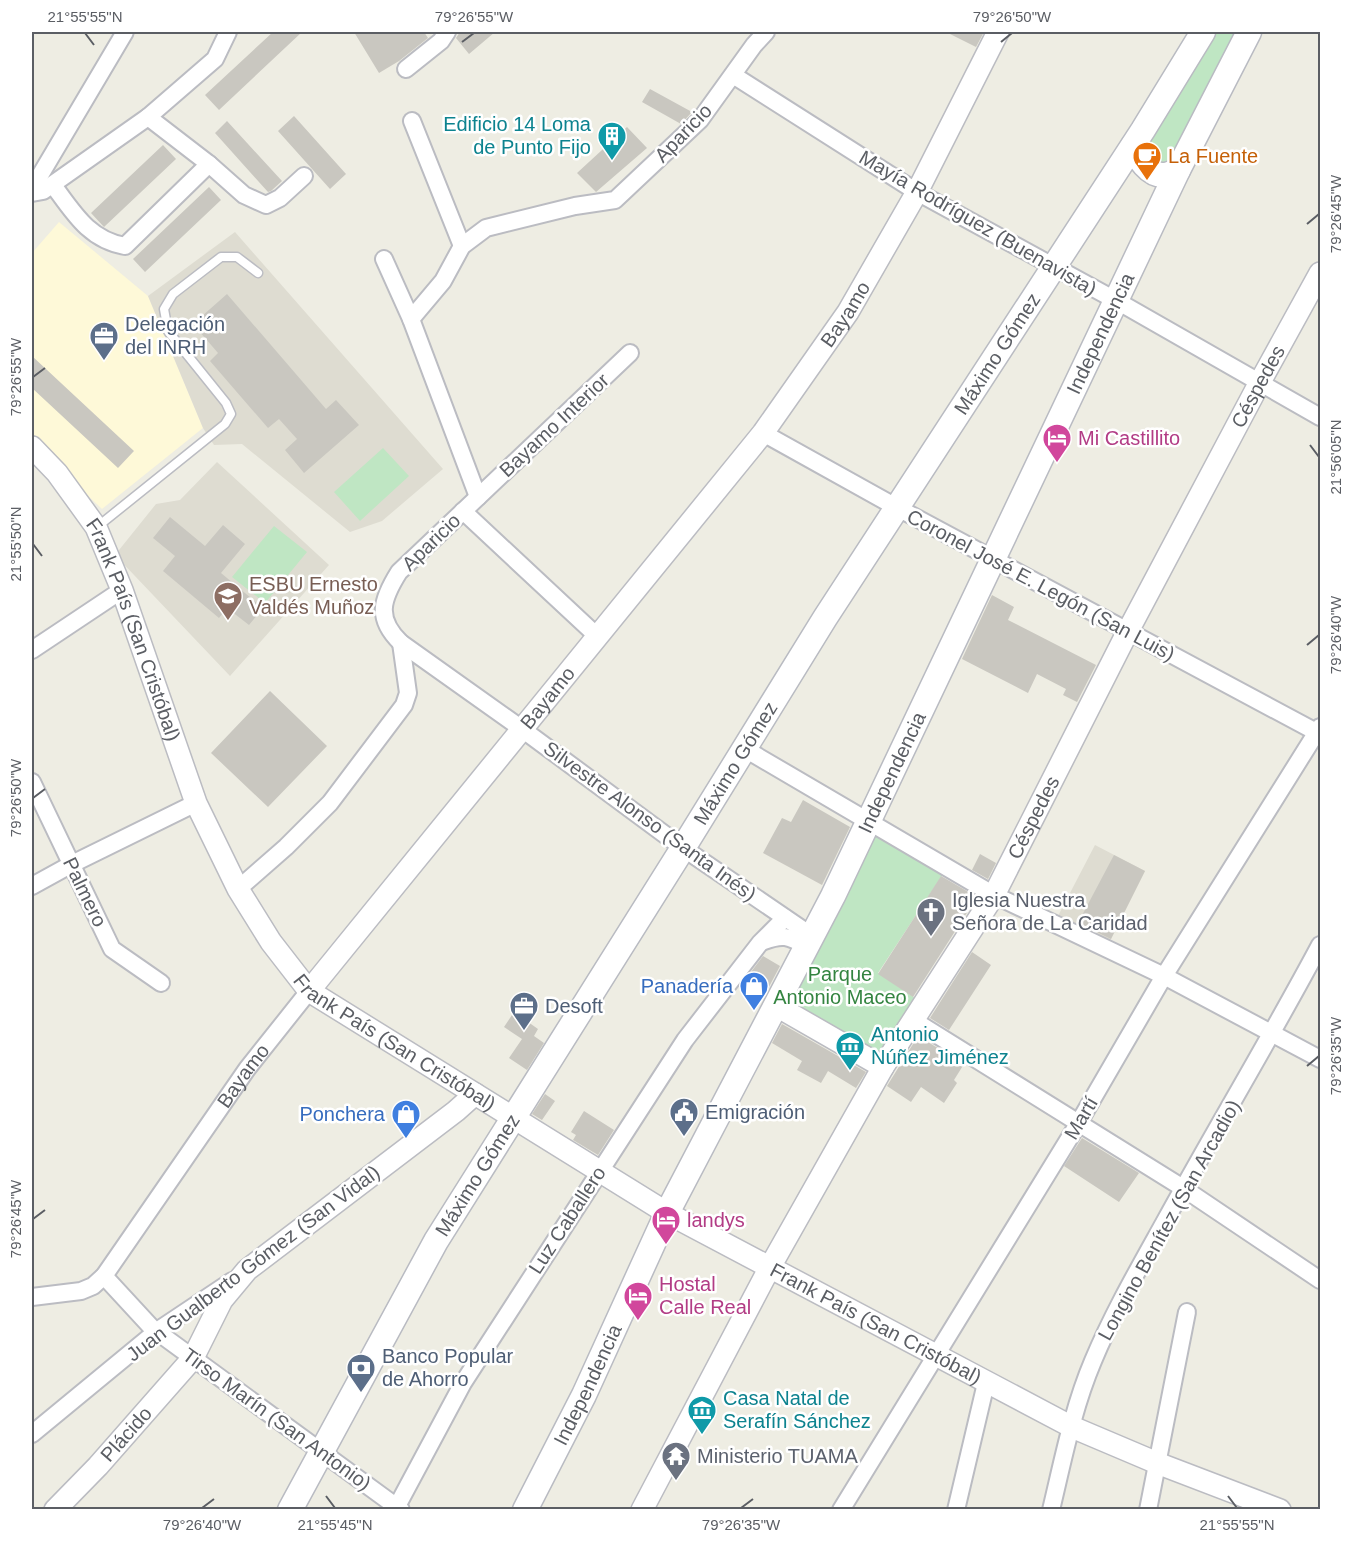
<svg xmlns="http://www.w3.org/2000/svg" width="1352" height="1541" font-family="Arial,sans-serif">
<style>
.commercial{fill:#fef9d8}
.education{fill:#dedcd1}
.green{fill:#bfe6c3}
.building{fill:#c9c7c0}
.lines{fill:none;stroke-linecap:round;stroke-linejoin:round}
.service-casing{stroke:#bbbcc2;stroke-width:11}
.minor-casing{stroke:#bbbcc2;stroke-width:20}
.tertiary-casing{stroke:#bbbcc2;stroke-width:24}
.secondary-casing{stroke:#b9bbc2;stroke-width:27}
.service{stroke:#fff;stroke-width:8}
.minor{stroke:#fff;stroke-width:16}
.tertiary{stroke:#fff;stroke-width:21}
.secondary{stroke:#fff;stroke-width:24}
.ticks{fill:none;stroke:#5b5e64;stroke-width:2}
.labels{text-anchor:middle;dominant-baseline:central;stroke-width:5;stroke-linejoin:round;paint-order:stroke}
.culture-label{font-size:20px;fill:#0d838f;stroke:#fff;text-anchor:start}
.street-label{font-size:20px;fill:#5b5e64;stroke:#fff}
.food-label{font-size:20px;fill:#c56008;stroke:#fff;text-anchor:start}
.service-label{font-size:20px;fill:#4e5e75;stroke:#fff;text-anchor:start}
.hotel-label{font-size:20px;fill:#b23c85;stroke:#fff;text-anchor:start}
.education-label{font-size:20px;fill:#785e54;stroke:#fff;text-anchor:start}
.worship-label{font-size:20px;fill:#5b616d;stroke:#fff;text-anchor:start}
.park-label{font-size:20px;fill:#338440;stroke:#fff}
.shop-label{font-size:20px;fill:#366cbe;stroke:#fff;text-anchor:end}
.neatline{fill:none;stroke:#5b5e64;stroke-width:2}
.ticks-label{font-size:15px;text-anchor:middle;fill:#5b5e64}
</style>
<rect width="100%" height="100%" fill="#eeede3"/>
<!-- commercial -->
<path class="commercial" d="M59 222 148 296 203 428 102 509 32 443V253Z"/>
<!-- education -->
<path class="education" d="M235 232 443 469 382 521 350 532 242 444 214 445 203 428 148 296Z
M217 462 329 565 230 676 115 555 156 504 180 500Z
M1095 845 1145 871 1109 943 1058 916Z"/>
<!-- green -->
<path class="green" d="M1209 32H1237L1173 163 1155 164 1144 148Z
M383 448 409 476 360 521 334 492Z
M274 526 307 552 265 603 232 577Z
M877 836 943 874 878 973 918 1000 884 1057 788 1001 866 842Z"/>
<!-- building -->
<path class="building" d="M273 32H302L219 110 205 95Z
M354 32H424L428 38 399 61 379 73Z
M460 32H495L469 54 456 38Z
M946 32H984L976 47Z
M650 89 692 112 681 124 642 102Z
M294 116 346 174 330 189 278 131Z
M227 121 282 181 271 191 268 192 215 133Z
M627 127 647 148 596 192 577 173Z
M163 145 176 159 104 227 91 213Z
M209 187 221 200 145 272 133 259Z
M227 294 326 409 336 400 359 425 304 473 285 450 297 439 279 419 268 428 210 361 218 353 193 324Z
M32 356 134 451 118 468 32 388Z
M170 517 205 546 223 525 245 544 221 573 263 608 249 625 227 608 219 618 163 571 175 556 153 538Z
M992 595 1014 607 1008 620 1096 665 1077 702 1063 695 1066 689 1037 674 1028 693 962 659Z
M270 691 327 746 268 807 211 753Z
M803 800 850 827 822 885 763 853 782 818 791 822Z
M980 854 996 863 988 879 972 870Z
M1114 855 1145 871 1111 939 1078 923Z
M941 876 977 897 913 997 878 974Z
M972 952 991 965 949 1030 930 1018Z
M763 956 780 966 761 1002 739 988Z
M514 1012 538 1029 534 1036 544 1043 527 1070 509 1058 522 1039 504 1027Z
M782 1024 866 1072 856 1088 828 1071 821 1083 797 1070 802 1061 772 1043Z
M918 1036 964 1064 954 1080 957 1083 944 1103 921 1087 911 1102 887 1086Z
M545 1094 555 1101 542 1120 532 1114Z
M584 1111 614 1130 598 1155 573 1140 576 1135 571 1132Z
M1082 1138 1139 1173 1119 1202 1064 1166Z"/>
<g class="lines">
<!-- service casing -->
<g class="service-casing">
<path id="service" d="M97 527 225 424 231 414 226 403 168 331 164 309 173 294 221 257H237L258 273"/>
</g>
<!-- minor casing -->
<g class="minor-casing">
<g id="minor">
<path d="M406 69 441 41 447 32"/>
<path d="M733 75 917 192 1117 301 1320 417"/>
<path d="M148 117 209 164 244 195 266 205 280 198 304 176"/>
<path d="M412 121 462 246"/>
<path d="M53 185C73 212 89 240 125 246L209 164"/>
<path d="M32 189 125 32"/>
<path d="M32 193 43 191 148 117 215 59 228 32"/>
<path d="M384 259 411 319 478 497"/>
<path d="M411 319 443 281 462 246 486 228 575 206 615 200 700 120 754 45 766 32"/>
<path d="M630 353 399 572C382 599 375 618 401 643L522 729 683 848 812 936"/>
<path d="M763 433 896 507 1320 734"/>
<path d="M463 511 597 636"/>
<path d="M32 650 122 590"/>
<path d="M745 749 994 895 1164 976 1320 1059"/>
<path d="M32 782 112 949 161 983"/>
<path d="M32 886 72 864 196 803"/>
<path d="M238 889 286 847 330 803 404 705 408 693 401 643"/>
<path d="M764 941C783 934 788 936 806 946"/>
<path d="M913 1020 1183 1188 1320 1280"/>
<path d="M104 1276 152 1328 401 1510"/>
<path id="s1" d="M32 1297 81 1291 93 1286 104 1276 247 1069 309 991"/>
<path d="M32 1434 157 1331 232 1281"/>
<path d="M395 1510 463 1383 685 1040 760 943 785 918"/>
<path d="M841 1510 1078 1124 1164 976 1320 727"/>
<path d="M956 1510 986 1383"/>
<path d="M1051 1510C1063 1460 1073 1408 1093 1361 1113 1313 1139 1268 1164 1223 1215 1130 1270 1039 1320 945"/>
<path d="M1148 1510 1187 1312"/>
</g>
</g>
<!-- tertiary casing -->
<g class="tertiary-casing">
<g id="tertiary">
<path id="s2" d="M32 447 57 473 96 527 122 590 196 803 238 889 271 942 309 991 667 1213 1072 1427 1157 1463 1280 1510"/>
<path id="s3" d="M309 991 763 433 848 312 917 192 998 32"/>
<path d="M775 1005 883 1067"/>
<path id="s4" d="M55 1510 98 1466 193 1358 222 1300 247 1270 456 1111 475 1094"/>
<path id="s5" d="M642 1510 770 1267 883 1067 994 895 1128 631 1260 382 1320 273"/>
</g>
</g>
<!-- secondary casing -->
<g class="secondary-casing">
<g id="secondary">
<path d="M1133 146C1138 158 1149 176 1164 175 1168 175 1174 172 1178 170"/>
<path id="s6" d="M290 1510 436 1241 683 848 825 618 1143 130 1203 32"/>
<path id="s7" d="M525 1510 584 1395 667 1213 833 896 1178 170 1249 32"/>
</g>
</g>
<!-- service -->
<use href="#service" class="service"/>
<!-- minor -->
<use href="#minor" class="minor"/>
<!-- tertiary -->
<use href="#tertiary" class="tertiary"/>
<!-- secondary -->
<use href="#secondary" class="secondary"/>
</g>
<!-- ticks -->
<path class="ticks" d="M85 33 94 45M462 42 474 33M1001 42 1012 33M1307 224 1319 214M33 377 45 368M1310 445 1319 457M33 544 42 556M1307 645 1319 635M33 798 45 789M1307 1066 1319 1056M33 1219 45 1210M326 1496 335 1508M1228 1496 1237 1508M202 1508 214 1499M741 1508 753 1499"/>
<!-- icons -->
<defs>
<g id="building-pin" transform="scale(1.5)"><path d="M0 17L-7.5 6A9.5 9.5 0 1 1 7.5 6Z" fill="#0f9aa8" stroke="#fff"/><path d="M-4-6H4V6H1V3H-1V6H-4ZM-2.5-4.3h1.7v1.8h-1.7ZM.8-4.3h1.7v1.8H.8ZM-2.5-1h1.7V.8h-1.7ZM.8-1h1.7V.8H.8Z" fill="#fff"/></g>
<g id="cafe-pin" transform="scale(1.5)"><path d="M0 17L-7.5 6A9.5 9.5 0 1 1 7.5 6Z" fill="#e8710a" stroke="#fff"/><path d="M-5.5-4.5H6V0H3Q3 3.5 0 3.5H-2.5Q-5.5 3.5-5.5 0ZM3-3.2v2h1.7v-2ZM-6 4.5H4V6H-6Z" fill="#fff"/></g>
<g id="office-pin" transform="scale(1.5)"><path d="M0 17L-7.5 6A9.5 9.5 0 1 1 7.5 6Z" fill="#5c6f8a" stroke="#fff"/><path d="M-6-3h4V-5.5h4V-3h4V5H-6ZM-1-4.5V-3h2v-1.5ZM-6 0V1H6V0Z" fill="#fff"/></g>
<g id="hotel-pin" transform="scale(1.5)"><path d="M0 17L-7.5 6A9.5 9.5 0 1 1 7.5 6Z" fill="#d1479c" stroke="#fff"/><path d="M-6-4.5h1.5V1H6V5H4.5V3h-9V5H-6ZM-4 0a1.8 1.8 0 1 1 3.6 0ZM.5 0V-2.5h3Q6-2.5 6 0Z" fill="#fff"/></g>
<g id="school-pin" transform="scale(1.5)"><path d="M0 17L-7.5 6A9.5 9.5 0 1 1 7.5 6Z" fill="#8d6e63" stroke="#fff"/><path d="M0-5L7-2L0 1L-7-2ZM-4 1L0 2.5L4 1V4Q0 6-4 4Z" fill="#fff"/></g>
<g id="church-pin" transform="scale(1.5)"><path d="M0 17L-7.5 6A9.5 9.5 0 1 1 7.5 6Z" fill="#6b7280" stroke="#fff"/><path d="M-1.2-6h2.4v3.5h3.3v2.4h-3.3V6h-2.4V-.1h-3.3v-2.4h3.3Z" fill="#fff"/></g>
<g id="shop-pin" transform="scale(1.5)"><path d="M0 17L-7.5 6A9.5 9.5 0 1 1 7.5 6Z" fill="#3f7fe0" stroke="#fff"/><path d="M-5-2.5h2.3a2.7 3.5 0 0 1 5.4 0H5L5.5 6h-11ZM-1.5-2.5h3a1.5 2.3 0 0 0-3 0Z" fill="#fff"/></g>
<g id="museum-pin" transform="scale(1.5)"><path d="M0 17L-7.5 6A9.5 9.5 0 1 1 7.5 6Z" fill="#0f9aa8" stroke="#fff"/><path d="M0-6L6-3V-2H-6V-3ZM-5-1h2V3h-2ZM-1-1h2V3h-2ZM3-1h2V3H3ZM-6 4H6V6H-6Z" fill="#fff"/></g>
<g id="civic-pin" transform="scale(1.5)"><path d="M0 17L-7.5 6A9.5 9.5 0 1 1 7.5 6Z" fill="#5c6f8a" stroke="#fff"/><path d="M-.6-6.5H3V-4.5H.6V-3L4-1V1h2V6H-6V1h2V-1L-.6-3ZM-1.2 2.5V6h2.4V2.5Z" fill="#fff"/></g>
<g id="bank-pin" transform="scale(1.5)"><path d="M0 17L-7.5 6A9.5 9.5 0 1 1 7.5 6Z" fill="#5c6f8a" stroke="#fff"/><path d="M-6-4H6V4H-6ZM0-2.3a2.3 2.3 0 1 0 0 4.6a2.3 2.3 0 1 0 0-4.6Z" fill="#fff"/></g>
<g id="temple-pin" transform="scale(1.5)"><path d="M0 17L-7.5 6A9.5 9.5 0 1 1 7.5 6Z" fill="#6b7280" stroke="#fff"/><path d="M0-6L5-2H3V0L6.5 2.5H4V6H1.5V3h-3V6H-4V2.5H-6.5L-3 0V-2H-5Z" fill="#fff"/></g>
</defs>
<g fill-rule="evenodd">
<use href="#building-pin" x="612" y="136"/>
<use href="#cafe-pin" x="1147" y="156"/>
<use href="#office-pin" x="104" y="336"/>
<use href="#hotel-pin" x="1057" y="438"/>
<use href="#school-pin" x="228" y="596"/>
<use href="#church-pin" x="931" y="912"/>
<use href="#shop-pin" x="754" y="986"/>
<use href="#office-pin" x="524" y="1006"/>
<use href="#museum-pin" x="850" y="1046"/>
<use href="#civic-pin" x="684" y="1112"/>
<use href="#shop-pin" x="406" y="1114"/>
<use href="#hotel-pin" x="666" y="1220"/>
<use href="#hotel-pin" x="638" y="1296"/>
<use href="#bank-pin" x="361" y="1368"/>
<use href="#museum-pin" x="702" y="1410"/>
<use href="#temple-pin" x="676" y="1456"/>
</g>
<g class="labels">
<!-- culture labels -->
<g class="culture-label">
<text x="591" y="124" text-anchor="end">Edificio 14 Loma<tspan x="591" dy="23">de Punto Fijo</tspan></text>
<text x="871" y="1034">Antonio<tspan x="871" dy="23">Núñez Jiménez</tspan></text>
<text x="723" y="1398">Casa Natal de<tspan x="723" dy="23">Serafín Sánchez</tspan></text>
</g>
<!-- street labels -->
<g class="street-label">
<text transform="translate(683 133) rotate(-46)">Aparicio</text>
<text transform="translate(978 223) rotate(30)">Mayía Rodríguez (Buenavista)</text>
<text stroke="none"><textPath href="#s3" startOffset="864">Bayamo</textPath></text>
<text stroke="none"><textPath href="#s7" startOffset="1310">Independencia</textPath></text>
<text stroke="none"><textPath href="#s6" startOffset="1356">Máximo Gómez</textPath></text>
<text stroke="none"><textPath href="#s5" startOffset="1282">Céspedes</textPath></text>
<text transform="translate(554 425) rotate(-43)">Bayamo Interior</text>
<text transform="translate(431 542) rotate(-44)">Aparicio</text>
<text transform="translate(1041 585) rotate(28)">Coronel José E. Legón (San Luis)</text>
<text stroke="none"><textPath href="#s2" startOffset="212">Frank País (San Cristóbal)</textPath></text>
<text stroke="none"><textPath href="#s3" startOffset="378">Bayamo</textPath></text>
<text stroke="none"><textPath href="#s6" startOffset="870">Máximo Gómez</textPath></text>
<text stroke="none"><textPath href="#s7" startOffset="824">Independencia</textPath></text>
<text stroke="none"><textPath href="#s5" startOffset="796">Céspedes</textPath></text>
<text transform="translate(650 821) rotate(36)">Silvestre Alonso (Santa Inés)</text>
<text transform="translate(85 892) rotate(64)">Palmero</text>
<text stroke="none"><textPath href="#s2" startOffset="716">Frank País (San Cristóbal)</textPath></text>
<text stroke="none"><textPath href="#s1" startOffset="321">Bayamo</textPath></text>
<text transform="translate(1081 1118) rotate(-59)">Martí</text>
<text stroke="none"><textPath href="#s6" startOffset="384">Máximo Gómez</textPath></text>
<text transform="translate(567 1220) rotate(-57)">Luz Caballero</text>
<text transform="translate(1169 1220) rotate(-61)">Longino Benítez (San Arcadio)</text>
<text transform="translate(253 1263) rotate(-37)">Juan Gualberto Gómez (San Vidal)</text>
<text stroke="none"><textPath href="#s2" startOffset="1274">Frank País (San Cristóbal)</textPath></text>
<text stroke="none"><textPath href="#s7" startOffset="140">Independencia</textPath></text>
<text transform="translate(277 1419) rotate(36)">Tirso Marín (San Antonio)</text>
<text stroke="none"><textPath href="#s4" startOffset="104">Plácido</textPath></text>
</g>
<!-- food labels -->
<g class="food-label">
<text x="1168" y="156">La Fuente</text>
</g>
<!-- service labels -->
<g class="service-label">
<text x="125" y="324">Delegación<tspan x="125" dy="23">del INRH</tspan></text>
<text x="545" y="1006">Desoft</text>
<text x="705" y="1112">Emigración</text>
<text x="382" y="1356">Banco Popular<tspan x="382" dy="23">de Ahorro</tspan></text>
</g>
<!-- hotel labels -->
<g class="hotel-label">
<text x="1078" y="438">Mi Castillito</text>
<text x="687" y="1220">landys</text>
<text x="659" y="1284">Hostal<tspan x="659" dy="23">Calle Real</tspan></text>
</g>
<!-- education labels -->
<g class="education-label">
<text x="249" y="584">ESBU Ernesto<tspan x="249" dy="23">Valdés Muñoz</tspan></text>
</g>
<!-- worship labels -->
<g class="worship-label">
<text x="952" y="900">Iglesia Nuestra<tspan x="952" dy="23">Señora de La Caridad</tspan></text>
<text x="697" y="1456">Ministerio TUAMA</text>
</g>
<!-- park labels -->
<g class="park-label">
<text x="840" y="974">Parque<tspan x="840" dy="23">Antonio Maceo</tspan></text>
</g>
<!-- shop labels -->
<g class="shop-label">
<text x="733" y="986">Panadería</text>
<text x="385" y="1114">Ponchera</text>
</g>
</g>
<!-- border -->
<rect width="1352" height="1541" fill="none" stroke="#ffffff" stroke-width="66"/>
<rect x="33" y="33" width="1286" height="1475" class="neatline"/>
<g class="ticks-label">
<text x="85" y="22">21°55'55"N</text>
<text x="474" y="22">79°26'55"W</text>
<text x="1012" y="22">79°26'50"W</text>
<text transform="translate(1336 214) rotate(-90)" y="5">79°26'45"W</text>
<text transform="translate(16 377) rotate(-90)" y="5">79°26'55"W</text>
<text transform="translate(1336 457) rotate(-90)" y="5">21°56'05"N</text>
<text transform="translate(16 544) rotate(-90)" y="5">21°55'50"N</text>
<text transform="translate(1336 635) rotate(-90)" y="5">79°26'40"W</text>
<text transform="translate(16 798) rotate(-90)" y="5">79°26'50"W</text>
<text transform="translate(1336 1056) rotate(-90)" y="5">79°26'35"W</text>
<text transform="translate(16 1219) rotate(-90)" y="5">79°26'45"W</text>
<text x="202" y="1530">79°26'40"W</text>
<text x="335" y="1530">21°55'45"N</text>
<text x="741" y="1530">79°26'35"W</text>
<text x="1237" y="1530">21°55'55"N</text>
</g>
</svg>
